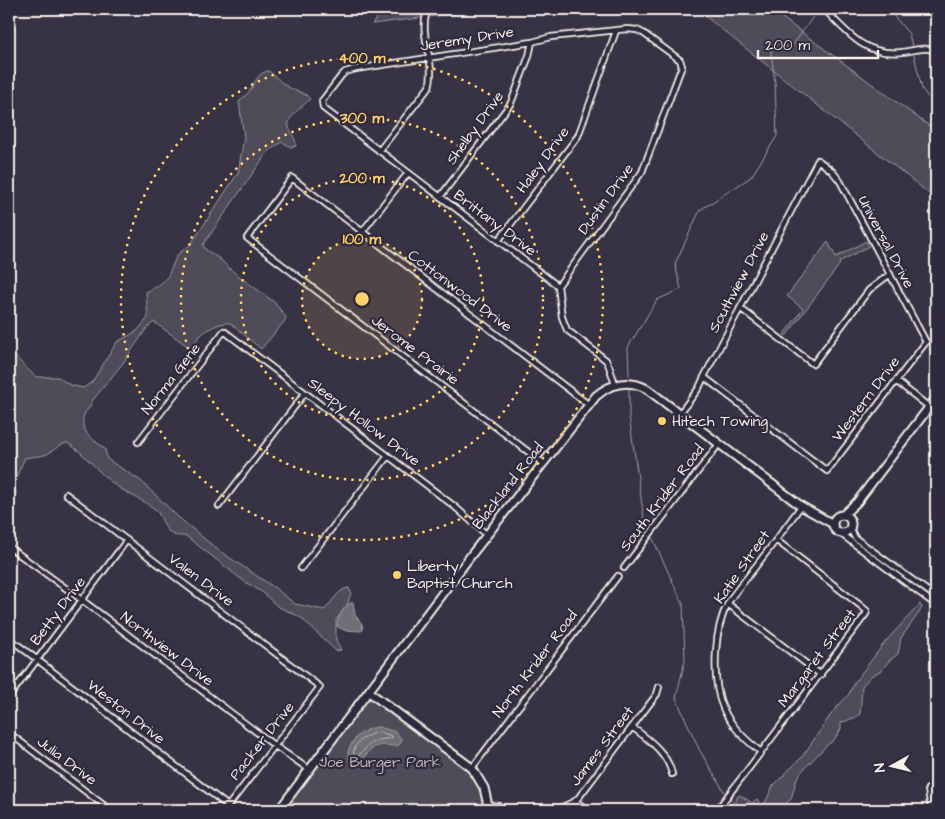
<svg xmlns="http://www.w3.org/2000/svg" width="945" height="819" font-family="'Architects Daughter',sans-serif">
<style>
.green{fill:#504b59;stroke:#a29ea0}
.water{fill:#726e77;stroke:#a6a2a4}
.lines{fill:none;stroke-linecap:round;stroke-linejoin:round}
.shore{stroke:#c0bdbb;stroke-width:1}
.stream{stroke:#a6a2a4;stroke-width:1}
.street-casing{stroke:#f4f1e8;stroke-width:8}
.secondary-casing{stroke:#f4f1e8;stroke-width:11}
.street{stroke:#2f2a3d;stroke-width:4.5}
.secondary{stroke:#2f2a3d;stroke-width:7}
.ring{fill:none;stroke:#ffd166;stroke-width:2.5;stroke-dasharray:2.5 5}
.poi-dot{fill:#ffd166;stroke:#2f2a3d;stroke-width:2}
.labels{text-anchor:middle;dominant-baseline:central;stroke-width:4.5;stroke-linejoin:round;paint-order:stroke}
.street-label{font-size:15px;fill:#f4f1e8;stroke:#2f2a3d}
.poi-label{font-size:15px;fill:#f4f1e8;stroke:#2f2a3d;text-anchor:start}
.park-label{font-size:15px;fill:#bbb7b6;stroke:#2f2a3d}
.centre{fill:#ffd166;stroke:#2f2a3d;stroke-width:2.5}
.ring-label{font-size:15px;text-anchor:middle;font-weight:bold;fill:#ffd166;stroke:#2f2a3d;stroke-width:4.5;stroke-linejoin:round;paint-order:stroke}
</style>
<rect width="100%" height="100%" fill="#373244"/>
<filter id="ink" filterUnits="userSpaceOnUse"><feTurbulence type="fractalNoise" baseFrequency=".02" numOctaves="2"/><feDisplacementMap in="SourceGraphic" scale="10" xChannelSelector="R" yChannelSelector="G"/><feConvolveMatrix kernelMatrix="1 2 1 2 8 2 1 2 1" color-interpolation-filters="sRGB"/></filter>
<g filter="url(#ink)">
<!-- green -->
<path class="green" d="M384 9H492L372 24Z
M696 9H770L936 131V199Z
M269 71C276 77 283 85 292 89 299 93 305 92 310 99 304 106 286 117 289 127 291 134 296 138 296 146L291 147 282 142 269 151 262 160 203 245 206 250 221 260 231 270 274 302 286 317 284 322 261 349 230 323C220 322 207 329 200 336 195 340 196 344 189 347L154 322 147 328 123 363 92 401C91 407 86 410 84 415 78 432 95 440 105 449L107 459 141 481 178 517 218 550 275 588 295 604 324 610C332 603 339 588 349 588L351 593 346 608 336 620V640L341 650 336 651 300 617 277 606 262 592 245 582 186 536C162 538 167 522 155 509 141 499 125 493 111 482 95 469 85 453 67 443 58 445 55 450 47 454 41 457 32 456 25 458 20 469 12 481 16 493L14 497 9 498V348C11 353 31 373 36 377H58L70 385 83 388 92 382 117 342 137 331 148 318 146 292 158 286 168 276 177 255 191 244 238 173 244 137 239 102C243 97 248 94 251 89 256 81 258 72 269 71Z
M866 241 869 246 839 262 840 264 786 336 784 334 803 309 787 296 828 242 836 257Z
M920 604 922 607 919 613 901 638 898 654 888 662 882 670 871 676 862 686 860 714 858 716 841 723V729L834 740 826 746 802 771 797 778 791 799 779 810H734L737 797 740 795 752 803 757 799 759 802 757 805 760 806 765 803 773 786 802 757 832 713 849 694 854 683 886 641Z
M374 697 463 763 478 780 486 810H291L286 806 365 701 369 698Z"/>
<!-- water -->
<path class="water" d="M353 602 355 615 362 624 363 630 361 631 344 630 338 627 337 624C339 615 344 605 353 602Z
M379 727 396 732 401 739V743L397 746 380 745 373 748 358 763H350L348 752C353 737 363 729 379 727Z"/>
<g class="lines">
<!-- shore -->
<path class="shore" d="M379 732 392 736V738L379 740 371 743 357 757H354C351 743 367 734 379 732Z"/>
<!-- stream -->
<path class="stream" d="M888 9 909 34 912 46
M914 55 922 89 936 108
M629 375 628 347 657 300 681 289 675 264 700 210 751 177 777 136 775 83 770 45 780 42 790 49 818 10
M629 388V416L644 519 649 529
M652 537 683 604 685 660 676 698 699 749 725 793
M731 799 741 810"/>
<!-- street casing -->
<g class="street-casing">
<path id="street" d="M824 9C847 32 865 57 902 52 913 51 926 46 936 51
M379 151 429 87C437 62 417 34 428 9
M440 197 511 103 529 56 532 42
M362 232 408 173
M498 241 578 136 616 31
M558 286 642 172 682 66 680 60 643 33 637 30 627 29 551 37 532 42 356 69 345 72 341 76 322 101 323 108 558 286 562 317 567 330 606 360 609 366 615 384
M740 308 813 364 869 290 890 274
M896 381 929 407
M680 413 699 388 704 377 818 160 832 171 840 181 926 342 827 471 704 377
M138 442 224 331 454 506 487 535
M543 463 247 238 292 178 589 405
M66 494 320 687 225 810
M219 506 305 393
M850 528 855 538 936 597
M841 534 936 605
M9 547 82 600 275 746 310 770
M301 568 388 456
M624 568 719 444
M728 604 821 675
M9 638 228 806
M9 697 127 540
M632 727C649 740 667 752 672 774
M9 733 110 810
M761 752C723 723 713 698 716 651 717 634 720 618 728 603 735 591 745 581 753 570 770 548 786 527 801 506
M472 768 618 576
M928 789 931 810
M575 801 588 810
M488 805 499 806 507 810
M556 810 575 801 579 797 657 694 659 687
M717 810 866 614 867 611 861 606 776 540"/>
</g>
<!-- secondary casing -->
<g class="secondary-casing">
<path id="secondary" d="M833 524a9 9 0 1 1 18 0a9 9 0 1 1-18 0Z
M843 515 857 502 936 398
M369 692 472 768 484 788 489 810
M279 810 472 554 596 396C611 383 629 379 647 389L801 506 833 524"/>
</g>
<!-- street -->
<use href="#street" class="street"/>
<!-- secondary -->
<use href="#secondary" class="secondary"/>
</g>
</g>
<!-- distance rings -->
<circle cx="362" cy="299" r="60" fill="#ffd166" fill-opacity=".12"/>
<g class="ring">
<circle cx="362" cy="299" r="60"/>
<circle cx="362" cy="299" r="121"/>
<circle cx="362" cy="299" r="181"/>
<circle cx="362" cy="299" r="241"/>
</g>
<!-- markers -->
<g class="poi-dot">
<circle cx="662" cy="421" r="5"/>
<circle cx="397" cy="575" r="5"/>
</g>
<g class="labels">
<!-- street labels -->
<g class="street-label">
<text transform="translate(467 39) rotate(-9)">Jeremy Drive</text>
<text transform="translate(475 128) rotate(-54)">Shelby Drive</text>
<text transform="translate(543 160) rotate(-54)">Haley Drive</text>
<text transform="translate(606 199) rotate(-54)">Dustin Drive</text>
<text transform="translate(495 223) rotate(37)">Brittany Drive</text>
<text transform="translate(886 242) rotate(62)">Universal Drive</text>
<text transform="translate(739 282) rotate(-62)">Southview Drive</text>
<text transform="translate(460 291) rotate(37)">Cottonwood Drive</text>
<text transform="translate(415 350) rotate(37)">Jerome Prairie</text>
<text transform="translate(171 379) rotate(-52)">Norma Gene</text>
<text transform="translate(866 399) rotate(-53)">Western Drive</text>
<text transform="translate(364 422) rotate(37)">Sleepy Hollow Drive</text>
<text transform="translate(508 486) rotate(-52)">Blackland Road</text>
<text transform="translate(662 498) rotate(-53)">South Krider Road</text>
<text transform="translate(742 567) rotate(-55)">Katie Street</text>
<text transform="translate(201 580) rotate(37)">Valen Drive</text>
<text transform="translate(58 611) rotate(-53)">Betty Drive</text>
<text transform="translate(167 649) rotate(37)">Northview Drive</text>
<text transform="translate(817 658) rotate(-53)">Margaret Street</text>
<text transform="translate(535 664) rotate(-53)">North Krider Road</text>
<text transform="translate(126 712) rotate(38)">Weston Drive</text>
<text transform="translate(262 741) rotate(-52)">Packer Drive</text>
<text transform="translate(602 746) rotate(-53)">James Street</text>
<text transform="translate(67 761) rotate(37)">Julia Drive</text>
</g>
<!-- poi labels -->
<g class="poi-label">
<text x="672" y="421">Hitech Towing</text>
<text x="407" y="566">Liberty<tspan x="407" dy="17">Baptist Church</tspan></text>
</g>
<!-- park labels -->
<g class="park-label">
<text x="380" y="762">Joe Burger Park</text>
</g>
</g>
<circle cx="362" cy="299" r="8" class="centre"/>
<g class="ring-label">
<text x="362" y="63">400 m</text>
<text x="362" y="123">300 m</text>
<text x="362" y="183">200 m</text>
<text x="362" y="244">100 m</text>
</g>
<!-- margin -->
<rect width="945" height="819" fill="none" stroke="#2f2a3d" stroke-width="30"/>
<rect x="15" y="15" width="915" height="789" fill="none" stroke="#f4f1e8" stroke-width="2" filter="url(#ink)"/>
<!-- north arrow -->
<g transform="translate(892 766) rotate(262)" stroke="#2f2a3d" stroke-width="4" paint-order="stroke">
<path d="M0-4L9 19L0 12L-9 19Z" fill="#f4f1e8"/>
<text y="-8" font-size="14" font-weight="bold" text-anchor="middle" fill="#f4f1e8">N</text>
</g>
<!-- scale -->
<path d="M758 50v8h120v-8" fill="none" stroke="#f4f1e8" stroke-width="2.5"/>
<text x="765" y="50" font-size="15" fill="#f4f1e8" stroke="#2f2a3d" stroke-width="4" paint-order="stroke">200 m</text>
</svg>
